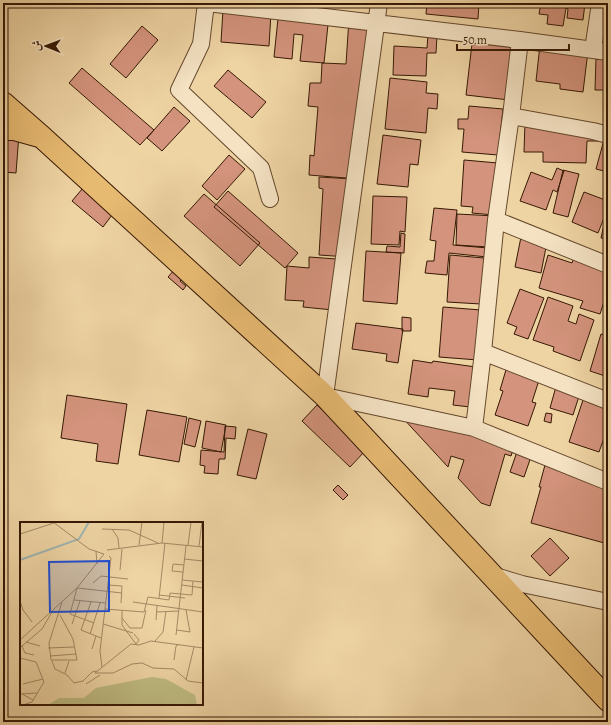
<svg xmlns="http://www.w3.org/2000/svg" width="611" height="725" font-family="Alegreya,Amiri,serif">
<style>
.building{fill:#d3937c;stroke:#361904}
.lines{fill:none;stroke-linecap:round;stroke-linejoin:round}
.minor-casing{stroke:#64482c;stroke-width:18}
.primary-casing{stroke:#361904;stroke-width:24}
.minor{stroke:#f4e2c3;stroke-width:16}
.primary{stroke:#e7ba72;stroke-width:22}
.inset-river{fill:none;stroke:#9fb4b2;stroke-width:2}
.inset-road{fill:none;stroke:#a48963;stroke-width:1}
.view{fill:#1d4ed8;fill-opacity:0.15;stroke:#1d4ed8;stroke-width:2}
.inset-edge{fill:none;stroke:#361904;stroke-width:2}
</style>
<rect width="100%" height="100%" fill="#eed3a3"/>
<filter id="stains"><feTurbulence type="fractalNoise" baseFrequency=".005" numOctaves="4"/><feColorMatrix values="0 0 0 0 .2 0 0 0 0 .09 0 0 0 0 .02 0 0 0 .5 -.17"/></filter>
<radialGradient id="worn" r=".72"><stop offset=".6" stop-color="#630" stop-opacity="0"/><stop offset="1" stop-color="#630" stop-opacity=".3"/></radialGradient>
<!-- building -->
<path class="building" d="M427 3H479L478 19 426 14Z
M541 3H585L583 20 567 18 568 9 566 8 563 26 547 24 548 15 539 14Z
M279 9 329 15 324 63 300 61 303 35 294 34 292 59 274 57Z
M223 10 271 13 269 46 221 42Z
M349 19 371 20 358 179 309 175 310 155 314 156 318 107 308 106 310 83H321L322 63 346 64Z
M142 26 158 40 126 78 110 64Z
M428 35H437L436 53H427L426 76 393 75 394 46 427 48Z
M473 35 516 40 509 100 466 95Z
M540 45 588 51 583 92 560 89V84L536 81Z
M596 59 608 60V90H595Z
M82 68 154 130 140 145 69 83Z
M228 70 266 102 252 118 214 86Z
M390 78 427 82 426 93 438 94 437 109 428 108 426 133 385 129Z
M469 106 503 109 498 155 462 152 464 129H458V119H468Z
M174 107 190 121 162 151 147 138Z
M525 122 599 124 598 141H587L586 163 543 162V152H524Z
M3 133 19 134 16 173 3 172Z
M383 135 421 140 418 165 410 164 408 187 377 184Z
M605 136H608V172L596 169Z
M229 155 245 169 217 200 202 186Z
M464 160 498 163 494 215 472 213 473 207 461 206Z
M557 168 564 171 557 192 553 190 546 210 520 201 531 172 552 180Z
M563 170 579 174 568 217 553 213Z
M93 176 112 215 103 227 72 201Z
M319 177 353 179 348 257 319 255 323 189 319 188Z
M228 191 298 253 285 268 214 207Z
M584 192 608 201V208L598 233 572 222Z
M204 194 260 243 240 266 184 216Z
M373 196 407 197 405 232 400 231 399 245 371 244Z
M608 206V239L601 238Z
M434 208 457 210 453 245 488 248 487 257 449 253 447 275 425 273 427 261H434L436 241 430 240Z
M457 214 496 216 488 247 456 245Z
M522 232 548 237 541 273 515 267Z
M401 233 405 234 404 253 386 252 387 246 400 247Z
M366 251 401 253 397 304 363 301Z
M575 254 608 264V289L600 314 580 308 583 301 539 288 548 255 572 263Z
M450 255 484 258 481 304 447 302Z
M309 257 337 259 333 310 303 307 304 301 285 300 287 266 309 268Z
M175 269 184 277 180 281 186 286 183 290 168 277Z
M520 289 544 298 528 339 514 334 517 327 507 323Z
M548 297 573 306 568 321 576 324 579 314 594 320 580 361 553 351 554 347 533 340Z
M443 307 481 310 478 360 439 357Z
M402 317 411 318V331H402Z
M356 323 403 329 398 363 386 361 387 354 352 349Z
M601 334 608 336V367L605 376 590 371Z
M413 360 432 363 433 361 476 367 470 407 453 405 455 391 429 388 428 397 408 394Z
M508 363 541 374 532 402 536 403 528 426 495 415 503 391 500 390Z
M557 383 581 390 573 415 550 408Z
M585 394 608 402V431L607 430 599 452 569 442Z
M67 395 127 404 118 464 96 461 98 444 61 438Z
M317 405 366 450 350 467 302 421Z
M147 410 187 417 179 462 139 455Z
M546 413 552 414 551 423 544 421Z
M401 416 514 447 511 456 505 454 490 506 481 503 458 478 464 460 451 456 448 467Z
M189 418 201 421 195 447 184 444Z
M206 421 226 425 221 452 202 448Z
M225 426 236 427 235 439 226 438 225 459H219L218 474 204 473 205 466 200 465 201 450 224 452Z
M248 429 267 434 256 479 237 475Z
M519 446 533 451 524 477 510 472Z
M545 465 608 483V544L531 523 541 487H539Z
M338 485 348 495 343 500 333 490Z
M550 538 569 558 550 576 531 556Z
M357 717 360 722H348Z"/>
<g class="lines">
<!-- minor casing -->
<g class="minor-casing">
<path id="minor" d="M206 3 201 44 179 90 261 168 270 199
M207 3 520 40 608 52
M379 3 325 396 474 428 608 482
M593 50 600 3
M511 116 593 131 608 135
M496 220 608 265
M483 352 608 401
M474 428 483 352 496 220 511 116 520 40
M492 575 522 584 608 602"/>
</g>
<!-- primary casing -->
<g class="primary-casing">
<path id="primary" d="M3 103 43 138 325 396 608 700
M3 129H14L39 136"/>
</g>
<!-- minor -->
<use href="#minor" class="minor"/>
<!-- primary -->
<use href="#primary" class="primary"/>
</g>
<!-- overview -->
<g transform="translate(20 522)">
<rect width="183" height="183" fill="#eed3a3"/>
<path d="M132 155 146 157 175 173 177 183H28L39 176H64L76 166Z" fill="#bebb81"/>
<path class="inset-river" d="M0 38 59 17 69 0"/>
<path class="inset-road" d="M33 0 69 27 84 32M82 7 109 8 138 21M92 7 98 16 99 26M0 12 34 1M142 21 144 0M119 23 122 0M168 23 171 0M179 24 182 0M87 28 142 21 183 25M76 29 77 42M164 37 183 39M100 48 102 27M163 50 152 49 153 42 164 43M162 58 183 60M73 61 81 54 108 57M88 63 102 64 101 81M162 63 183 66M139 73 165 76M139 76 145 21M54 78 86 81M0 79 3 88 12 100M71 80 61 108 81 116M113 80 183 90M85 87 124 90 128 75 149 78 150 71 172 73 173 59M102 89V103L116 122M136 90 159 89M40 93 53 117 57 138H31L29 121 42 80M102 96 110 106H122L126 88M136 98 137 84M74 101 50 92 57 66 102 71M52 102 60 79M83 102 113 111M157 108 170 110 166 88M70 112 80 81M114 112 119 118 116 122M156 113 166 24M0 118 57 66 84 32M135 119 143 110 146 89M6 120 20 124M2 124 22 107 32 90M0 125 2 124 5 131 14 133M28 126 54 125M183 126 131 119 119 123 111 122 75 151H93L112 142 122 141 133 146 154 147 168 159 183 161M72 127 76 114M30 134 56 132M0 136 16 140 24 160 12 180 3 183M154 138 156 124 159 122M32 139 35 147 47 153 54 161 63 159 72 150 77 149M82 145 80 129 91 36 89 34M45 151 49 139M166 158 174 125M3 162 23 157M66 162 80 153M0 172 17 171M2 172 13 178"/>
<path class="view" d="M89 39V89L30 90 29 40Z"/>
<rect width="183" height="183" class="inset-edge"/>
</g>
<!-- margin -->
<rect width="611" height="725" fill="none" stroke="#eed3a3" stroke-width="16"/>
<rect x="4" y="4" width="603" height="717" fill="none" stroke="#361904" stroke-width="2"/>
<rect x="8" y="8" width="595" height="709" fill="none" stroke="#361904"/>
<!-- north arrow -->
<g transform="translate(46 46) rotate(271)" stroke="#f4e2c3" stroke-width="3" paint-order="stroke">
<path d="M0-3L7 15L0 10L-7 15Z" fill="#361904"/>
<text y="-6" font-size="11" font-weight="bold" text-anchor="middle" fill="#361904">ش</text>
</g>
<!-- scale -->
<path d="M457 44v6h112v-6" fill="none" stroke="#361904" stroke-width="2"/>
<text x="463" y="44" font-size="12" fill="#361904" stroke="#f4e2c3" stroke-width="3" paint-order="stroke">50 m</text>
<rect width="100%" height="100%" filter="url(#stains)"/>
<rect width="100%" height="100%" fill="url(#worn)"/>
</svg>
